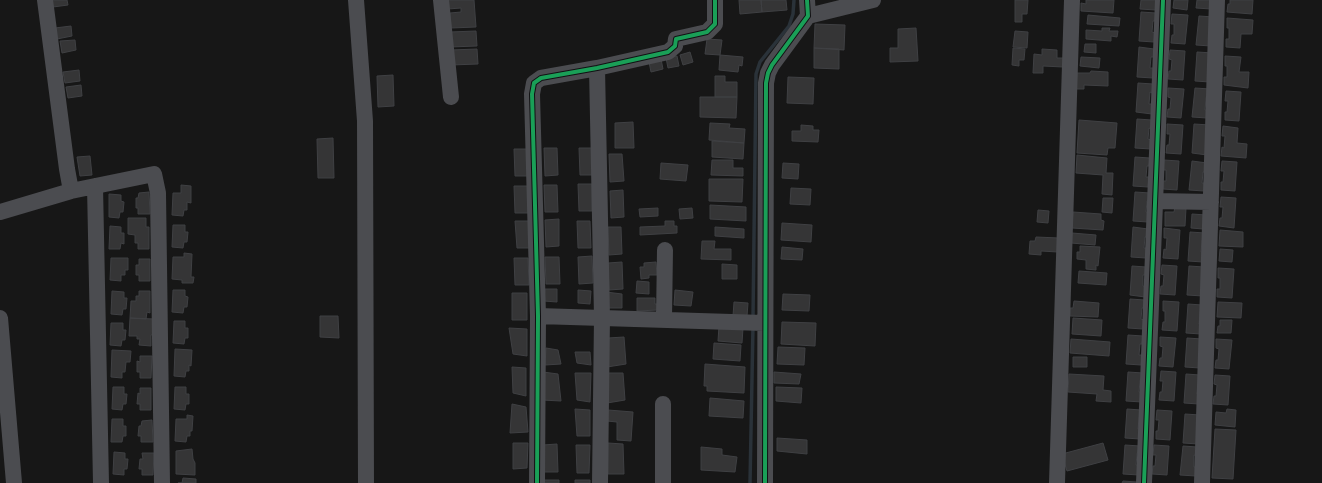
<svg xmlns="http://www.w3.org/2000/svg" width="1322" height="483" font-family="Lato,sans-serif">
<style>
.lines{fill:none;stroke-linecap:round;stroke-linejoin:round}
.stream{stroke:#2a3239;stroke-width:3.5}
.building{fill:#353536;stroke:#3f4043}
.minor{stroke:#4b4c50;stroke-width:16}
.cycleway-casing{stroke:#111113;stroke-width:6}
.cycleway{stroke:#1a9f57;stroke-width:4}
</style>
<rect width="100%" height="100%" fill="#171717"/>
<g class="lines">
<!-- stream -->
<path class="stream" d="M753 318 756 74 760 62 789 26 793 14 794 0
M750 483 753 326"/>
</g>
<!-- building -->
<path class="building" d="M52 0H67L68 5 53 7Z
M447 0H474L476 27 451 28 450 13 461 12V8L448 9Z
M739 0H761L762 12 740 14Z
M761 0H786L787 10 762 12Z
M1015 0H1028L1027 14H1022V22H1015Z
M1086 0H1114L1113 13 1081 11V3L1086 4Z
M1141 0H1156V10L1140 9Z
M1174 0H1188L1187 10 1173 8Z
M1197 0H1210L1211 9 1196 8Z
M1230 0H1253L1252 14 1227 12 1228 4H1230Z
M1141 12 1156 13 1155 21H1153L1152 32 1155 33 1154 42 1139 41Z
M1172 14 1188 15 1185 44 1171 43 1172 35H1174V24H1171Z
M1088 15 1120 18 1119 26 1087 24Z
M1199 16 1214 17 1211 46 1196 45Z
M1227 18 1253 20 1252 34H1241L1240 48 1226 47V39H1229V28H1227Z
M815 24 845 25 844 50 814 48Z
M71 26 72 36 57 39 55 28Z
M916 28 918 61 890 62V48H898V29Z
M1102 28H1110L1109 31H1118L1117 37 1111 36V41L1086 39V30L1102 31Z
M476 31 477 46 450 47V32Z
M1015 31 1028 32 1027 48 1013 47Z
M707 39 722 40 720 55 705 54Z
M75 40 76 50 62 53 60 41Z
M1085 44H1096V53L1084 52Z
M1139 47 1154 49V57H1151L1150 68H1153V78L1137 77Z
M814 48 839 49V69L814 68Z
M1013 48 1025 49 1024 60H1019V66L1012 65Z
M477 49 478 64 451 65V50Z
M1042 49 1057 50V58H1064L1063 67 1043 66V73H1033L1034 54 1042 55Z
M1170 50 1185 51 1183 80 1168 79 1169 71H1171L1172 60 1169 59Z
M690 52 693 62 683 65 680 55Z
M1197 52 1213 53 1210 82 1195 81Z
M720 55 743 57 742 66 739 65 738 72 719 70Z
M677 56 679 66 668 68 666 58Z
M1225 56 1241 57 1239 72H1249L1248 88 1224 85V77H1227V66H1225Z
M1081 57 1100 58 1099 68 1080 66Z
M661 59 663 69 651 72 649 62Z
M79 70 80 81 65 83 63 72Z
M1091 71 1108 72V86L1084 85V89H1076L1077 73H1090Z
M393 75 394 106 378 107 377 76Z
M715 76H725V82H737V97H715Z
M788 77 814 78 813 104 787 103Z
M1138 83 1153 84 1152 93 1150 92 1149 104H1152V114L1136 112Z
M81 85 82 96 68 98 66 87Z
M1168 88 1184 89 1181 118 1167 117 1168 109H1170L1171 98 1168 97Z
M1195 88 1210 89 1206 98 1205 110H1208L1207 118 1192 117Z
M1226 91 1241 92 1239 121 1225 120V112H1227L1228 101H1225Z
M700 97H737L736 118 700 117Z
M1137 119 1152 120 1151 129 1149 128 1148 139 1151 140V149L1135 148Z
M1079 120 1117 123 1115 148H1108L1107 155 1077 153Z
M633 122 634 148H615V123Z
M710 123 730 124 729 128 745 129 744 143 709 140Z
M1167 124 1183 125 1181 154 1166 153 1167 145H1169L1170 134H1167Z
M1194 124 1210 125 1207 155 1192 153Z
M801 125 813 126V130H819L818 142 792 141V131H801Z
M1223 126 1238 128 1237 143 1247 144 1246 158 1221 156 1222 147 1224 148 1225 136H1222Z
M333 138 334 178H318L317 139Z
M712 141 744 143 743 159 712 157Z
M544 148H557L558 175 545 176Z
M579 148H593L594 175H580Z
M514 149H527L528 176H515Z
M609 154H622L624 181 610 182Z
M1077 155 1107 158 1106 173H1113L1112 195 1102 194 1103 175 1076 173Z
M90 156 92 175 80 176 77 157Z
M1135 157 1150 158 1149 166H1147L1146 177H1149L1148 187 1133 186Z
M712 160H733V168H743V176L711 175Z
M1164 160 1179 161 1177 190 1163 189V181H1166V170H1163Z
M1192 161 1207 163 1206 172H1203L1202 183H1205L1204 191 1189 190Z
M1222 161 1237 162 1235 191 1221 190V182H1223L1224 171H1221Z
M661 163 688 165 686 181 660 179Z
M783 163 799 164 798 179 782 178Z
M709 179H743L742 202 709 201Z
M578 184H592V211H579Z
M181 185 191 186V203L187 202V210H184L183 216 172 215 173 193H181Z
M544 185H557L558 212H545Z
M514 186H528V213H515Z
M791 188 811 189 810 205 790 204Z
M623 190 624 217 611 218 610 191Z
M149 192 150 214H138V208H136V198H138L139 193Z
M1135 192 1150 193 1149 201H1147L1146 212 1149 213 1148 222 1133 221Z
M109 194 121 195V201L124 202 123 212H120L119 218 109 217Z
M1221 197 1236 198 1234 228 1219 226 1220 218H1222L1223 207H1220Z
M1103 198H1113L1112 213 1102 212Z
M710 205 746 207V221L710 219Z
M1175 207 1186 208 1185 226H1165V212H1174Z
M658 208V216L640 217 639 209Z
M692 208 693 218 680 219 679 209Z
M1038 210 1049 211 1048 223 1037 222Z
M1073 212 1101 214V220L1104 221 1103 230 1072 228Z
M1192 214 1206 215 1203 229 1191 228Z
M128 218H146V227H149V249H138V243H135V235L128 234Z
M559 219V246L546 247 545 220Z
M515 221H529L530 248H517Z
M577 221H590L591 248H578Z
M665 221H674V226H677V233L640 235V227L665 226Z
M782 223 812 225 811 242 781 240Z
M173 225H185V232H188L187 242H184L183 248 172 247Z
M110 226 121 227V233H124V244L121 243 120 249H109Z
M608 227H621L622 254 609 255Z
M715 227 744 229V238L715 236Z
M1133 227 1148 229 1147 237H1145L1144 248H1147L1146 258 1131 257Z
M1164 228 1180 230 1178 259 1163 258 1164 249 1166 250 1167 238H1164Z
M1220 230 1243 232V247L1219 246Z
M1190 232 1205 233 1202 241 1201 252H1204L1203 262 1188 261Z
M1072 233 1096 235 1095 245 1071 243Z
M1036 237 1059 238 1058 252 1041 251V255L1029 254 1030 241H1035Z
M702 241H715L714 249H731V260L701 259Z
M1080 246 1100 247 1098 266 1096 265V270L1086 269V260L1077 259V252H1080Z
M782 247 803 249 802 260 781 259Z
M1220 249 1233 250 1232 262 1219 261Z
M184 253 192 254 191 277H194L193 283H182V280L172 279 173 257H184Z
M592 256 593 283 579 284 578 257Z
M545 257H559L560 284H546Z
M111 258H128V270H125V275H121V281L110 280Z
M514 258H528L529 285H515Z
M139 259H150V281H139V275H136V265H139Z
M622 262 623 289 609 290 608 263Z
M656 262 657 275H649V278L641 279 640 267H644V263Z
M722 264 737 265V279H722Z
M1162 265 1177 266 1175 295 1160 294 1161 286H1163L1164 275 1161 274Z
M1132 266 1146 267V275H1143V286L1146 287 1145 297 1130 295Z
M1189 266 1204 267 1203 296 1187 295Z
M1218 268 1234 269 1232 298 1217 297V289H1220V278H1218Z
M1079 271 1107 273 1106 285 1078 283Z
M637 281 649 282V294L636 293Z
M545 289H557V302L544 301Z
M173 290H185V296L188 297 187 307H184L183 313 172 312Z
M578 290 591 291 590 304 578 303Z
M675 290 693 292 691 306 674 305Z
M112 291 124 292V298H127L126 309H123L122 315 111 314Z
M139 291H150V313L147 312 146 319 130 318 131 301H136V296H139Z
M606 292 622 294V308H607Z
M512 293H527V320H512Z
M783 294 810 295 809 311 782 310Z
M637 298H655V304H658V310L637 311Z
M1130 299 1145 300 1144 308H1142L1141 319 1144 320 1143 329 1128 328Z
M1074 301 1099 303 1098 317 1070 316V308H1073Z
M1163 301 1179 302 1177 331 1162 330 1163 322H1165V311H1163Z
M734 302 748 303 747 316H733Z
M1218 302 1242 303 1241 318 1217 317Z
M1188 304 1202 305 1200 313 1199 324 1202 325 1201 334 1186 333Z
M320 316H338L339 338 320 337Z
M130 318 155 319V334L151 335V346L139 345 140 339H137V336H129Z
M1073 318 1102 320 1101 336 1072 334Z
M1220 320H1232L1231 333H1217L1218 326H1220Z
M174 321H185V328H188V338H185L184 344 173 343Z
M782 322 816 323 815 346 781 344Z
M111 323H123V330H126L125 340H122L121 346 110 345Z
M719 326 743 328 742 343 718 341Z
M509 328 527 329V356L513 354Z
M1128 335 1143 336 1142 344H1140L1139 355H1142L1141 365 1126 364Z
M624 337 626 364 607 367 608 338Z
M1160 337 1176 338 1173 367 1159 366 1160 358H1162L1163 347 1160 346Z
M1187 338 1202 339 1200 368 1185 367Z
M1071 339 1110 342 1109 356 1070 353Z
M1216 339 1232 340 1229 369 1215 368 1216 360H1218L1219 349 1216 348Z
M714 343 741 345 740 361 713 359Z
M778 347 805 348 804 365 777 364Z
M546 348 558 350 561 364 545 365Z
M175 349 192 350 191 366 189 365V371H186L185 377 174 376Z
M112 350 131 351 130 362H126L125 372H122V378L111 377Z
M575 352H590L591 365 577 363Z
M140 356H152L151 378H140V372H137V361L140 362Z
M1073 357H1087V367H1073Z
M705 364 745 367 744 393 707 391V386H704Z
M512 367 526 368V396L513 393Z
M1161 371 1176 372 1174 401 1159 400 1160 392H1162L1163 381H1160Z
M543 372 558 374 561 401 542 400Z
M774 372 801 374 799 384 774 383Z
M1128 372 1143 373 1140 381 1139 392H1142V402L1126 401Z
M575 373H591L590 402 577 400Z
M606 373H623L625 400 607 403Z
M1069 374 1104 376 1103 390 1111 391V402L1096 401 1097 394 1068 392Z
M1186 374 1200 375 1198 383 1197 394H1200L1199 404 1184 403Z
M1215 375 1230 376 1228 405 1213 404 1214 396H1216L1217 385 1214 384Z
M113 387H124V394H127L126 404H123L122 410 112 409Z
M175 387H186V394H189V404H186L185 410 174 409Z
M776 387 802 388 801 403 776 401Z
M140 388H151V410H140V404H137L138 393 140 394Z
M710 398 744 401 743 418 709 416Z
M512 404 526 407 528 432 510 433Z
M575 409 590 410V436H577Z
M1127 409 1141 410 1139 418 1138 429H1141L1140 439 1125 438Z
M1227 409 1236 410 1235 427 1215 425 1216 412 1226 413Z
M608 410 633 412 631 441 617 440V422L607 421Z
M1157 410 1172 411 1170 440 1156 439V431H1158L1159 420H1156Z
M1185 414 1200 415 1199 444 1183 443Z
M187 415 193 416 192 431H190V436H187L186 442 175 441 176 419H187Z
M112 419H123V426H126V436H123L122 442H111Z
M152 420 153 442H141V436H138L139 426H141L142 421Z
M1215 429 1236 430 1233 479 1212 478Z
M777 438 807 440V454L777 451Z
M513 443H528L527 468 513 469Z
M608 443 623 444 624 474H608Z
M1103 443 1108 460 1067 471 1062 454Z
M557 444 558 472H542L543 445Z
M576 445H590L589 473H577Z
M1125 445 1140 446 1137 454 1136 465H1139V475L1123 474Z
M1154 445 1169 446 1167 475 1152 474 1153 466H1155L1156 455H1153Z
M1183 446 1197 447V456L1194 455V467H1196V476L1180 475Z
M701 447 722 449V455L737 457 735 472 701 470Z
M192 449 193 459 195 463V475L176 474V451Z
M114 452 125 453V459H128L127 469H124V475L113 474Z
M142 453H154L153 475H142V469H139L140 459H143Z
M183 478 196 479V483H178H182Z
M542 480H559V483H542Z
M575 480H590V483H575Z
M1123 481 1137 482V483H1122Z"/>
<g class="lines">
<!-- minor -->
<path class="minor" d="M45 0 67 169 71 191
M356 0 365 121 366 483
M441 0 451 97
M808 16 873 0
M597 68 602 317 600 483
M95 186 101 483
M1155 201 1211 202
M0 212 71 191 154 174 158 193 162 483
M538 316 764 323
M0 318 14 483
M664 319 665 250
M663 404V483
M537 483 538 316 532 94 534 83 541 78 597 68 668 52 675 46 676 39 707 32 715 24V0
M765 483 766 83 768 73 772 65 808 16 807 0
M1057 483 1072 0
M1144 483 1163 0
M1202 483 1217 0"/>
<!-- cycleway casing -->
<g class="cycleway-casing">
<path id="cycleway" d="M537 483 538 316 532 94 534 83 541 78 597 68 668 52 675 46 676 39 707 32 715 24V0
M765 483 766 83 768 73 772 65 808 16 807 0
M1144 483 1163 0"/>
</g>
<!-- cycleway -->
<use href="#cycleway" class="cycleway"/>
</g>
</svg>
